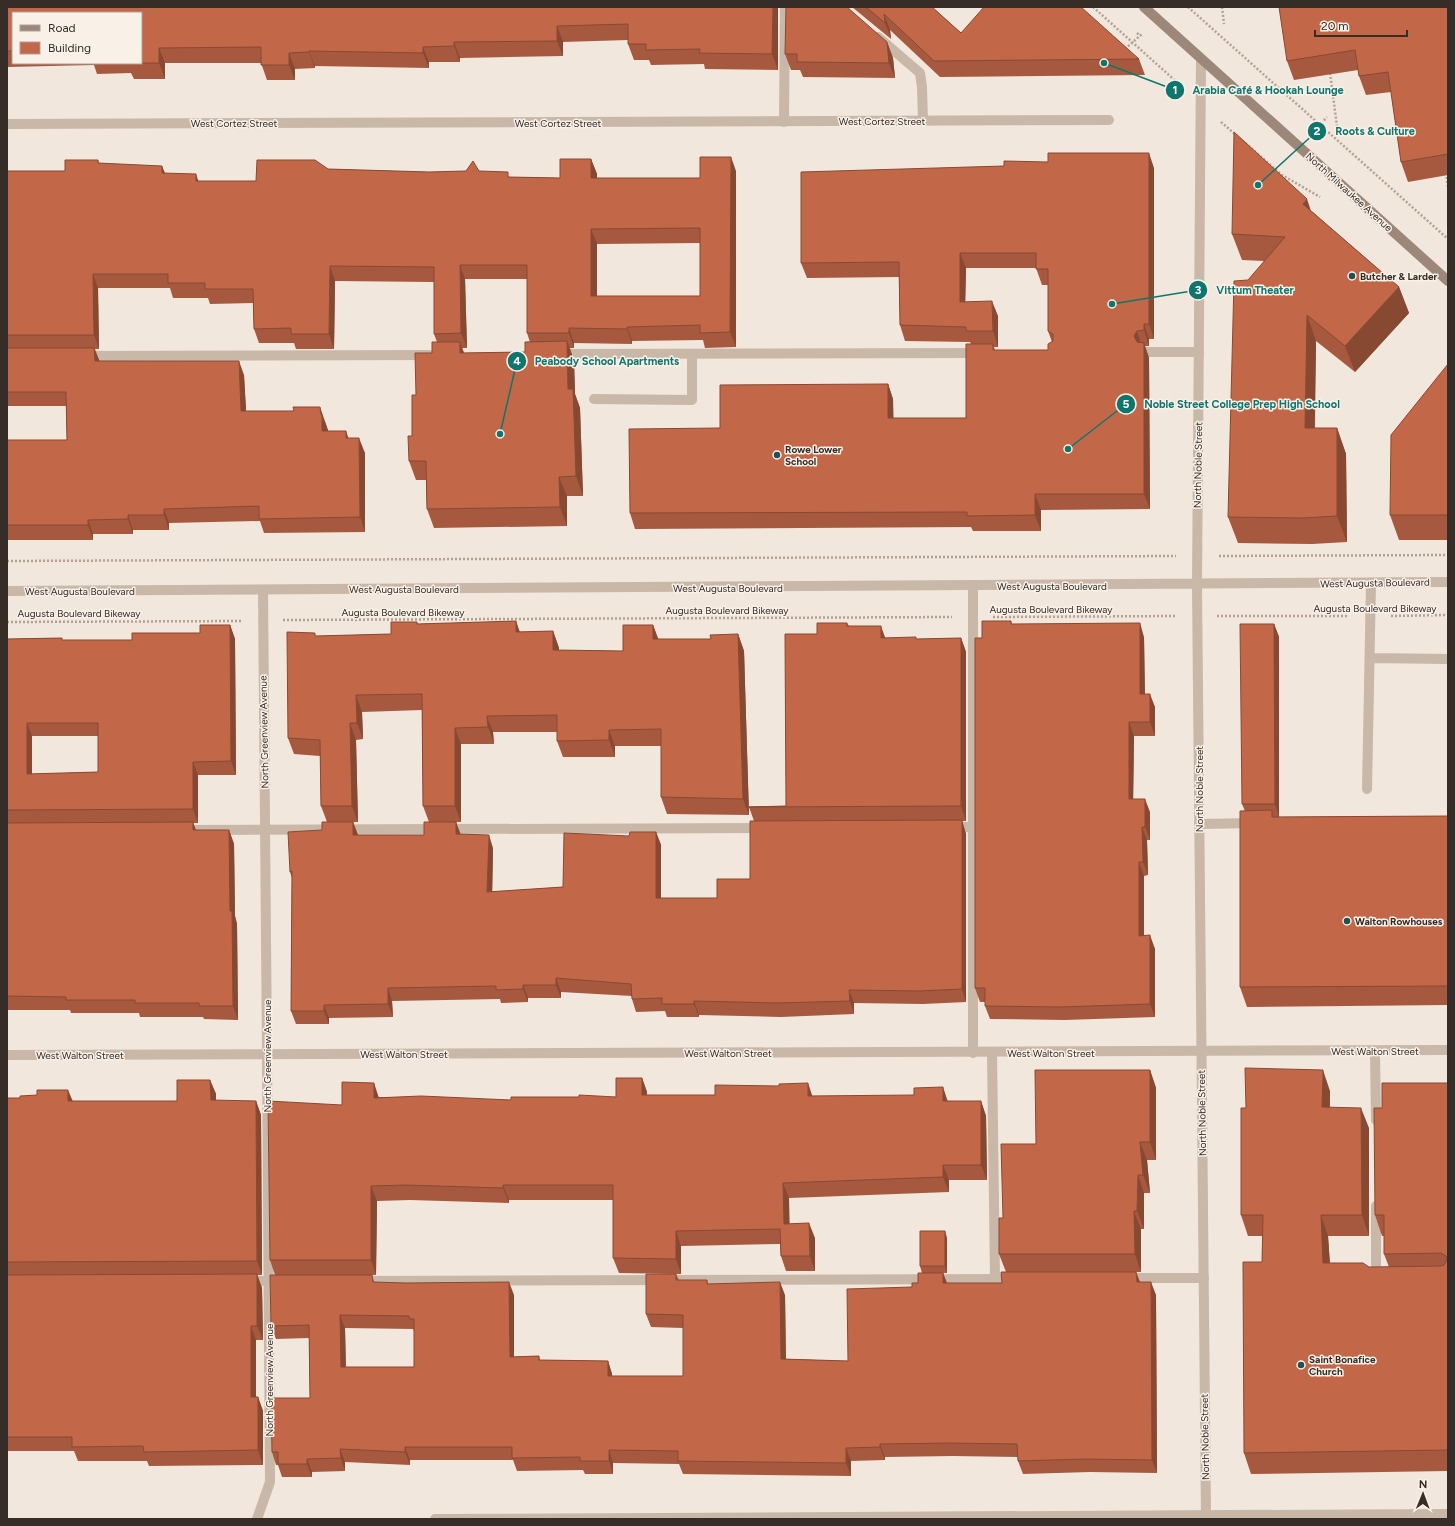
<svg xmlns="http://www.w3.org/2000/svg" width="1455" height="1526" font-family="Figtree,sans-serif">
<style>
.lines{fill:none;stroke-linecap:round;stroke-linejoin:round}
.path{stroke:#b4a192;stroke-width:2.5;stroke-dasharray:2 2;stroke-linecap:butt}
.service{stroke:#c9b7a8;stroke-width:10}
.minor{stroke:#c9b7a8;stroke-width:10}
.tertiary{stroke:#c9b7a8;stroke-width:10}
.secondary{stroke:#9c8779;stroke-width:10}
.wall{fill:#a7593f;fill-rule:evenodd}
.shaded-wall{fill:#884933}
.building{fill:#c26849;stroke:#884933;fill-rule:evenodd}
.poi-dot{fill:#1f5156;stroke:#f9f1e8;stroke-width:1.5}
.labels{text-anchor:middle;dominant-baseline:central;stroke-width:3;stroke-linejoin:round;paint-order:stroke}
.street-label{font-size:10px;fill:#362c28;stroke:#f9f1e8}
.poi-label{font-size:10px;font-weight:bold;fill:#362c28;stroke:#f9f1e8;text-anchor:start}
.leader{fill:none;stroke:#0f766e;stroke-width:1.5}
.callout-dot{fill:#0f766e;stroke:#f9f1e8;stroke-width:1.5}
.mark-label{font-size:12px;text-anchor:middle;font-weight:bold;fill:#fff}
.callout-label{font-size:11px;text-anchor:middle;font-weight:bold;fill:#0f766e;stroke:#f9f1e8;stroke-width:3;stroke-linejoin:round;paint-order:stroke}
</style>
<rect width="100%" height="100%" fill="#f1e7dc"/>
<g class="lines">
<!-- path -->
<path class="path" d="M1093 7 1180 85
M1188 7 1448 239
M1222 7 1224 24
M1137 33 1140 36
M1125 49 1142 34
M1330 73 1337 126
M1221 122 1282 175 1320 197
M1313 132 1327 117
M1446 173 1448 188
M1219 556 1448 555
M7 561 1176 556
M1217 616H1348
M1391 616 1448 615
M993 617 1176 616
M283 620 952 617
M7 622 242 621"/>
<!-- service -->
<path class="service" d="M878 37 920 73 922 87 923 121
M784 122 785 7
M1146 352H1199
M559 354 979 353
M85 356 429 355
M594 399 692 400V354
M973 586V1053
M1370 658 1448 659
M1367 789 1371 583
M1199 824 1254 823
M951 827H973
M183 830 763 828
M1375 1051 1376 1120
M992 1053 995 1279
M1376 1206V1280
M1125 1278H1204
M247 1281H283
M361 1281 1015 1279
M257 1519 270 1482 267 1054"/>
<!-- minor -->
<path class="minor" d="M7 124 1109 120
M263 590 267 1054
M7 1055 1448 1050
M435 1519 1448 1514"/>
<!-- tertiary -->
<path class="tertiary" d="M1201 59 1197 585 1206 1519
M7 591 1448 582"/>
<!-- secondary -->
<path class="secondary" d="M1144 7 1448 281"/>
</g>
<!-- wall -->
<path class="wall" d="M7 7H778V70L705 69 704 64 651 65 649 60H634L628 44V40L563 42V56L460 58V62H429V68L315 66V68L295 69V80H267L261 63H165V79H134L131 73 97 74 94 65 7 67ZM13 13 141 63H13Z
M852 7H932L961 33 1139 59 1145 75 940 77 890 30 891 39Z
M1448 7V175L1408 182 1401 162 1391 92 1366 95 1359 76 1358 70 1294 80 1287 61Z
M887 42 893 58 895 78 803 77 800 70H791L785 54Z
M591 159 597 174V178H700L736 171V347L705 348 703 340 632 341V344L574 343V348H570L574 361 575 394 580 408 583 496H567V526L434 528 427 509 426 480H416L409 461 412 436 416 395 437 342 434 334V282L335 281 334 349H296L294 343H259L254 329 253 303 210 304 208 298H173L170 288H98L99 349H95L99 361 244 375 246 411 325 422 328 431H346L348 438 365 453V532L264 533 260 521 169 523V530H133V534H93V540H7V440H67L66 406H7V171H65L98 160 99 163 165 173 199 181H256L328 169 429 172 479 171 510 177 560 178ZM700 243V296H597V244ZM465 279H527V333L530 342 525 352 464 353 462 348H467Z
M1154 168V339H1149V346H1145L1149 358 1150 509 1041 510V531H973L971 527 635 529 630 513 720 428 888 384 893 399V418H966L971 344 970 342 905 341 900 325 899 277 807 278 801 263ZM966 268H1036L1042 285H1048V331L1052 342 1048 350H995L994 347H998V316L965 302Z
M1310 210 1399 287 1409 313 1355 372 1316 341 1315 428H1337L1346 454 1347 542 1312 544 1238 543 1228 517 1264 261 1242 260 1232 234Z
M1448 364V540H1399L1390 515Z
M516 621 519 632 553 631 559 648V650L623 651 653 625 658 639H711L738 634 744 651 749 815 667 814 661 797V746H615V757H563L557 741V732H493L494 744H461V822H456L460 835 493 848 492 892 563 887 629 836 656 832 661 845V898H717L750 879 754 821 749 807 786 806 817 634 847 623 849 626 885 638 917 639 961 638 966 652V821H962L966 834V1002L923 1004 854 1003V1014L781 1017 699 1015V1017H667L665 1011 636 1012 632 999V996L561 992V998H528V1002L501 1003 500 999 392 1001 393 1017 329 1018V1024H296L291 1011 292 878 290 872 322 830 327 822 321 806 320 756 294 754 288 738 317 636 391 634 417 622 418 624ZM422 710 423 806 429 822 424 835H358L353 822H358L356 740 363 739 362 712Z
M1011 621 1012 624 1144 637 1145 694 1155 707V736H1134L1133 799 1150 812V840H1147L1148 875 1144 876V935L1155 949V1017L1065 1020 990 1019 985 1006V1002H980L975 988 982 638Z
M1274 624 1279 637V817L1448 816V1005L1247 1007 1240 987 1245 811 1242 804Z
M230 625 235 639 236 775H198V823H193L196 830H229L234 844 235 916 237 924 238 1020 204 1019 203 1017H140L139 1013H71L70 1010H7V639L62 638V640H132L200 633ZM32 736H98V772L32 774Z
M1150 1070 1156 1088V1160H1147L1150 1193H1144V1229H1141V1272H1136L1140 1282 1156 1295 1157 1473 1090 1472 1023 1474 1018 1461V1457L953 1456 885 1457V1460L851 1461V1476L683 1474 679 1464 613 1463V1474H585L583 1470 517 1471 513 1460H410V1465L345 1462V1471L312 1472V1477H282L278 1465H276L272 1452 310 1398 309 1338 276 1339 271 1326 275 1275 270 1260 342 1105 379 1097 511 1100 616 1097 642 1078 647 1092V1095L813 1096 948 1101H981L986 1116 987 1180H949V1192L789 1198V1224L815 1238V1271H786L781 1256 780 1244 681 1246V1274L619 1273 613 1258V1200H509V1203L410 1200 377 1201 376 1275H372L374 1282 514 1295V1357L539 1356 540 1360 608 1361 612 1374V1376H683V1328L651 1327 646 1314 676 1274 679 1280H707L708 1284 785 1295 786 1359 848 1361 912 1287 918 1283 922 1273 920 1266 947 1238V1273H943L947 1283H1002L1006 1272 999 1254 1003 1218 1036 1144ZM345 1328 413 1329 414 1331V1367H346Z
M210 1080 216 1094V1101H256L261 1115 262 1275H257L262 1288 263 1340H256V1397H258L263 1411V1465L149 1466 147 1461H78L74 1451H7V1098L72 1101H177Z
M1448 1083V1471L1251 1474 1244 1453 1262 1262 1263 1236H1248L1241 1215 1246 1108 1330 1091V1108L1369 1128V1236H1328L1330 1263 1369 1267H1389L1384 1254V1236H1382L1375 1215 1382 1108Z"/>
<!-- shaded-wall -->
<path class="shaded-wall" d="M773 7H778V70L772 54Z
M884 14 890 30 891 39 885 23Z
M557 26 563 42V56L557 41Z
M454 42 460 58V62L454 46Z
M887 42 893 58 895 78 889 63Z
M423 47 429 62V68L423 53Z
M159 48 165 63V79L159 63Z
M309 51 315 66V68L309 52Z
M289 53 295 69V80L289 65Z
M1149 153 1154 168V339L1149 324Z
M731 157 736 171V347L730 332Z
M591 159 597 174V193L591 178Z
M162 166 168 180 162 173Z
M196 174 201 189 196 181Z
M1307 199 1316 226 1303 204Z
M591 229 597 244V311L591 296Z
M960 253 966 268 965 318 960 302Z
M460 265 465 279 467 348 461 333Z
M330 266 335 281 334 349 329 334Z
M93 274 98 288 99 349 94 335Z
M1399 287 1409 313 1355 372 1345 346Z
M992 301 998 316V347L993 331Z
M1307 315 1316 341 1314 454 1305 428Z
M1144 324 1149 339V346L1144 330Z
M627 327 632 341V344L627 329Z
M569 328 574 343V348L569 333Z
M1137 331 1142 347 1140 352 1134 336Z
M567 341 574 361 575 394 580 408 583 496 576 476 568 389Z
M460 342 467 361 460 353Z
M1144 343 1149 358 1150 509 1144 494Z
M94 348 100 362 95 361Z
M239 361 244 375 247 426 241 411Z
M888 384 893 399 894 434 888 418Z
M320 407 328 430V446L322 431Z
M1337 428 1346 454 1347 542 1337 516Z
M346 431 351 446 346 438Z
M359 438 365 453V532L360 517Z
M559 477 567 496V526L560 507Z
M1035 494 1041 510V531L1035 515Z
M164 509 169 523V530L164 515Z
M128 515 133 530V534L128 519Z
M88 520 93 534V540L88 525Z
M516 621 522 638 516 632Z
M1140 623 1144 637 1145 707 1140 694Z
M1274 624 1279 637V817L1275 804Z
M230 625 235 639 236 775 231 761Z
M653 625 659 641 653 639Z
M881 626 886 640 881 638Z
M553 631 559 648V666L553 650Z
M738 634 744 651 749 815 743 799Z
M961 638 966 652V821L961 806Z
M1150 694 1155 707V736L1150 722Z
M356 695 362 712 363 739 357 723Z
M487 716 493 732 494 744 488 727Z
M1129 722 1134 736 1133 812 1129 799Z
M27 723 32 736V788L27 774Z
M350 723 356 740 358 822 352 806Z
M455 728 461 744V822L455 806Z
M609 730 615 746V757L609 740Z
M193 762 198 775V823L193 809Z
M1145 799 1150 812V840L1145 827Z
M962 820 966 834V1002L962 989Z
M193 822 198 836 193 830Z
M353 822 358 835H353Z
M456 822 461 835 456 834Z
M1142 827 1147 840 1148 875 1143 862Z
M229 830 234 844 235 916 237 924 238 1020 233 1006 230 911Z
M656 832 661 845V911L656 898Z
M489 835 493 848 492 905 487 892Z
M1139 862 1144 876V949L1139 936Z
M1150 935 1155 949V1017L1150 1004Z
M556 978 561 992V998L556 985Z
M523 985 528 998V1002L523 989Z
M388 988 392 1001 393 1017 388 1004Z
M849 990 854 1003V1014L850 1001Z
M694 1001 699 1015V1017L694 1004Z
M324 1005 329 1018V1024L324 1011Z
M1150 1070 1156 1088V1160L1150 1142Z
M1323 1070 1330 1091 1329 1128 1322 1107Z
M642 1078 647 1092V1109L642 1095Z
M210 1080 216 1094V1115L211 1100Z
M374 1083 379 1098H374Z
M808 1083 813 1098 808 1096Z
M943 1087 948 1102 943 1101Z
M68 1090 74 1104 68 1101Z
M256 1101 261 1115 262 1275 257 1261Z
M981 1101 986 1116 987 1180 981 1165Z
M1361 1108 1369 1128V1236L1362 1215Z
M1140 1142 1147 1160 1150 1193 1143 1175Z
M943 1165 949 1180V1192L943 1177Z
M1138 1175 1144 1193V1229L1137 1211Z
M783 1183 789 1198 790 1238 784 1224Z
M503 1185 509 1200V1203L503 1188Z
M371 1186 377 1201 376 1275 371 1260Z
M1134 1211 1141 1229V1272L1135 1254Z
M1321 1215 1328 1236 1331 1283 1323 1263Z
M809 1223 815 1238V1271L810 1256Z
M676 1231 681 1246V1274L676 1259Z
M945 1231 947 1238V1273L945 1266Z
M1136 1272 1141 1285 1137 1282Z
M943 1273 948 1286 943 1283Z
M257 1274 262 1288 263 1340 257 1326Z
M509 1282 514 1295V1370L510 1357Z
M780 1282 785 1295 786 1372 781 1359Z
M1151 1282 1156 1295 1157 1473 1152 1460Z
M340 1315 345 1328 346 1380 341 1367Z
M251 1326 256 1340V1411L251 1397Z
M608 1361 612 1374 613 1389 608 1376Z
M258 1397 263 1411V1465L258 1450Z
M880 1444 885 1457V1460L880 1447Z
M405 1447 410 1460V1465L405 1452Z
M846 1448 851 1461V1476L846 1463Z
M340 1449 345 1462V1471L341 1458Z
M609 1450 613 1463V1474L609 1461Z
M307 1459 312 1472V1477L307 1464Z"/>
<!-- building -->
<path class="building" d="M7 7H773L772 54 699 53 700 49 646 50V44H628V24L557 26V41L454 42V46L423 47V53L309 51V52L289 53V65H261V47L159 48V63H128H141V13H13V51H7Z
M786 7H847L887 42 889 63 797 62V54H785Z
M866 7H932L961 33 984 7H1081L1139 59 934 61 884 14 885 23Z
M1279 7H1448V154L1401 162 1388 72 1359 76 1355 50 1287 61Z
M1234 132 1307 199 1303 204 1399 287 1345 346 1307 315 1305 428H1337V516L1303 518 1228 517 1234 281 1248 280 1285 237 1232 234Z
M1048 153H1149V324H1144V330L1137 331 1134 336 1137 342 1144 343V494H1035V515L967 516V512L630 513 629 429 720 428V385L888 384V418H966V344H993V350H1048V344L1053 341V334L1048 331V269H1036V253H960V302L992 301 993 331H966V327L900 325 899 262 801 263V172L1004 166V161L1048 162Z
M700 157H731L730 332 700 333V325L627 327V329L569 328V333H527V265H460L461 333 434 334V267L330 266 329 334H291V328L254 329 253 289H205V283H168V274H93L94 335H7V171H65V160H98V163L162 166V173L196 174V181H256L257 160H315L328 169 429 172 466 171 473 161 479 171 508 172V177L560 178V159H591V178H700ZM700 228V296H591V229Z
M567 341 568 389H573L576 476 559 477 560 507 427 509 426 461H409L408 436H412V395H416L415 353H432V342H460V353L525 352V342Z
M7 348H94L95 361H239L241 411H294L293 407H320L321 415H322V431H346V438H359L360 517 259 519V506L164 509V515H128V519L88 520V525H7V440H67L66 392H7Z
M1448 364V515H1390L1391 435Z
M516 621V632L553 631V650L623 651V625H653V639H711L710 635 738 634 743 799 661 797V729L609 730V740L557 741V715L487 716 488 727 455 728V806H423L422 694 356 695 357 723H350L352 806H321L320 740 288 738 287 632 315 633V636L391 634V622H417V624Z
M982 621H1011V624L1140 623V694H1150V722H1129V799H1145V827H1142L1143 862H1139V936L1150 935V1004L1060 1007 985 1006V988H975V638H982Z
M817 623H847V626H881V638L916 637V639L961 638V806L749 807 786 806 785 634H817Z
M1240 624H1274L1275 804H1242Z
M200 625H230L231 761 193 762V809L7 810V639L62 638V640H132V633H200ZM27 723H98V772L27 774Z
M1272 810V817L1448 816V986L1240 987V811Z
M962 820V989L919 991 849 990 850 1001 776 1003 694 1001V1004H662V998L632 999 631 984 556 978V985H523V989L496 990V986L388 988V1004L324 1005V1011H291L292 871 290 872 288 832 322 830V822H353V835H424V822H456V834L489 835 487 892 563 887 564 833 629 836 630 832H656V898H717V879H750V821Z
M193 822V830H229L230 911H232L233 1006H199V1003H135V1000H66V997L7 996V823Z
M1245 1068 1323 1070 1322 1107 1361 1108 1362 1215H1321L1323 1263H1363L1369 1267 1441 1266 1444 1265 1447 1260 1446 1256 1441 1253 1384 1254V1215H1375L1374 1108H1382V1083H1448V1450L1244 1453 1243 1262H1262L1263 1215H1241V1108H1246Z
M1035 1070H1150V1142H1140L1143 1175H1138L1137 1211H1134L1135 1254H999V1218H1003L1001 1144H1036Z
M616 1078H642V1095H715V1085L779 1086V1084L808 1083V1096L914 1095V1088L943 1087V1101H981V1165H943V1177L783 1183 784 1224 809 1223 810 1256H781L780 1229 676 1231V1259L613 1258V1185H503V1188L405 1185 371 1186V1260H270L268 1101 342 1105V1082L374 1083V1098L421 1096 511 1100V1097H579V1095L616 1097Z
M177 1080H210L211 1100 256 1101 257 1261 7 1262V1098H20V1096L37 1095V1090H68V1101H177Z
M920 1231H945V1266H920Z
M1001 1272H1136L1137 1282H1151L1152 1460 1085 1459 1018 1461 1017 1444 948 1443 880 1444V1447L846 1448V1463L678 1461V1451L609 1450V1461H580V1457L512 1458V1447H405V1452L340 1449 341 1458 307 1459V1464H278V1452H272L271 1398H310L309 1325 271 1326 270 1275H372L373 1282 406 1283 509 1282 510 1357 539 1356V1360L608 1361V1376H683V1315L646 1314V1274H676V1280H707V1284L780 1282 781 1359 848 1361 847 1289 912 1287V1283H918V1273H943V1283H1002ZM340 1315 409 1316 410 1319H414V1367H341Z
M257 1274V1326H251V1397H258V1450L144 1452 143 1446 72 1447V1437H7V1275Z"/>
<!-- markers -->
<g class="poi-dot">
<circle cx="1352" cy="276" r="4"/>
<circle cx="777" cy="455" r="4"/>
<circle cx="1347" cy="921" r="4"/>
<circle cx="1301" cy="1365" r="4"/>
</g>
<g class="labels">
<!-- street labels -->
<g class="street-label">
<text x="882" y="121">West Cortez Street</text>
<text x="234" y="123">West Cortez Street</text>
<text x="558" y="123">West Cortez Street</text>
<text transform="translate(1349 192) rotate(42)">North Milwaukee Avenue</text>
<text transform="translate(1198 465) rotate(-89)">North Noble Street</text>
<text transform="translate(1375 583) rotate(-1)">West Augusta Boulevard</text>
<text x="1052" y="586">West Augusta Boulevard</text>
<text x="728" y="588">West Augusta Boulevard</text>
<text x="404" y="589">West Augusta Boulevard</text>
<text x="80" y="591">West Augusta Boulevard</text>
<text x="1375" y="608">Augusta Boulevard Bikeway</text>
<text x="1051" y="609">Augusta Boulevard Bikeway</text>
<text x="727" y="610">Augusta Boulevard Bikeway</text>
<text x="403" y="612">Augusta Boulevard Bikeway</text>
<text x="79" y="613">Augusta Boulevard Bikeway</text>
<text transform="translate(264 732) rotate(-91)">North Greenview Avenue</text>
<text transform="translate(1199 789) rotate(-90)">North Noble Street</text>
<text x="1375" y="1051">West Walton Street</text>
<text x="728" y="1053">West Walton Street</text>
<text x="1051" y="1053">West Walton Street</text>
<text x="404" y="1054">West Walton Street</text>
<text x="80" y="1055">West Walton Street</text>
<text transform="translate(267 1056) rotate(-90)">North Greenview Avenue</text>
<text transform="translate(1202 1113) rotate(-91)">North Noble Street</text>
<text transform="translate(269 1380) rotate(-90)">North Greenview Avenue</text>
<text transform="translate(1205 1437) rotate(-91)">North Noble Street</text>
</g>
<!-- poi labels -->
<g class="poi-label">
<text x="1360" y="276">Butcher &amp; Larder</text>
<text x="785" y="449">Rowe Lower<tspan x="785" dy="12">School</tspan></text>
<text x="1355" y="921">Walton Rowhouses</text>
<text x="1309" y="1359">Saint Bonafice<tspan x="1309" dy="12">Church</tspan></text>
</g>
</g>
<!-- callouts -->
<path class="leader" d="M1104 63L1175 90M1258 185L1317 131M1112 304L1198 290M500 434L517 361M1068 449L1126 404"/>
<g class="callout-dot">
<circle cx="1104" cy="63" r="4"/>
<circle cx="1258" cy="185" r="4"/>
<circle cx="1112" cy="304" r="4"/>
<circle cx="500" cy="434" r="4"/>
<circle cx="1068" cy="449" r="4"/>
<circle cx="1175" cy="90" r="10"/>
<circle cx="1317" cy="131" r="10"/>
<circle cx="1198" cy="290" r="10"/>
<circle cx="517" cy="361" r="10"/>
<circle cx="1126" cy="404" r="10"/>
</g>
<g class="mark-label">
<text x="1175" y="94">1</text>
<text x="1317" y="135">2</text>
<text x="1198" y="294">3</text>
<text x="517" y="365">4</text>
<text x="1126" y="408">5</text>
</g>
<g class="callout-label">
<text x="1268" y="94">Arabia Café &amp; Hookah Lounge</text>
<text x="1375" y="135">Roots &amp; Culture</text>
<text x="1255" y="294">Vittum Theater</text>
<text x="607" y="365">Peabody School Apartments</text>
<text x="1242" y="408">Noble Street College Prep High School</text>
</g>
<!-- border -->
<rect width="1455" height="1526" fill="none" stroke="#362c28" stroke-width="16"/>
<!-- legend -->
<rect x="12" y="12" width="130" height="52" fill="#f9f1e8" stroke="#aba29b"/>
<rect x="20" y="25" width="20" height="6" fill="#9c8779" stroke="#aba29b"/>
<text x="48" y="32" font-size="12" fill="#362c28">Road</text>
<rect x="20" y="42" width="20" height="12" fill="#c26849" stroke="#aba29b"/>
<text x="48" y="52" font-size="12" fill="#362c28">Building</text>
<!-- north arrow -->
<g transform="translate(1423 1494) rotate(1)" stroke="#f9f1e8" stroke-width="3" paint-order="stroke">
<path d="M0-3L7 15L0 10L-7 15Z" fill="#362c28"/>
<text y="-6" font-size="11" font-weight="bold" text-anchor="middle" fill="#362c28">N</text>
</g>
<!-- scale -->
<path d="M1315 30v6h92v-6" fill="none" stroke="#362c28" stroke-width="2"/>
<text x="1321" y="30" font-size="12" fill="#362c28" stroke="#f9f1e8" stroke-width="3" paint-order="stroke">20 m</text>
</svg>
